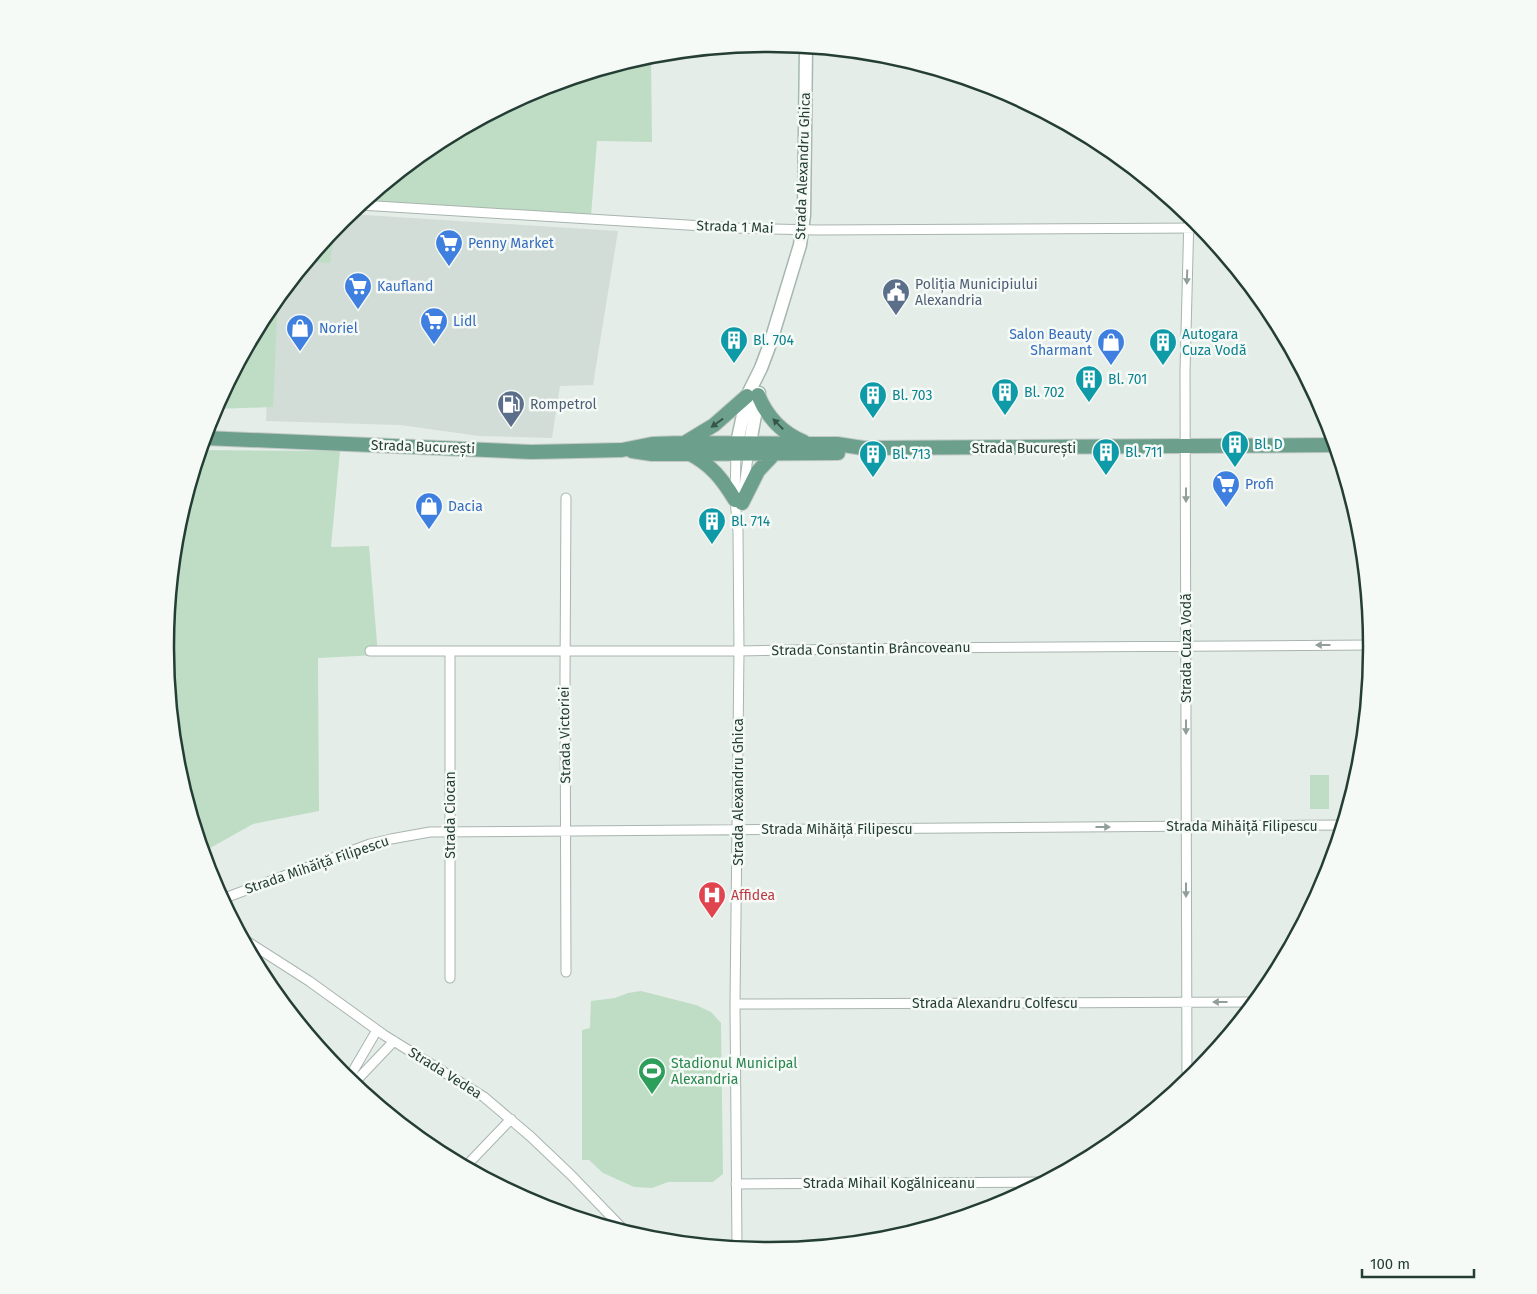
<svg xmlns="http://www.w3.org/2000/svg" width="1537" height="1294" font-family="'Fira Sans',sans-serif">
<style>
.built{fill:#d3ddd7}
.green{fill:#bfddc4}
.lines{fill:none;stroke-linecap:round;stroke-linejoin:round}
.street-casing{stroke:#a8b5af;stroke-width:11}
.secondary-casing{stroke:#a4b8af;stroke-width:15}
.primary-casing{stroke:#c2c9c6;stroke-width:16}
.street{stroke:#fff;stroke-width:9}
.secondary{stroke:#fff;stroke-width:12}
.primary{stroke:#6ca08d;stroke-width:14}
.oneway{fill:#929e9a}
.oneway2{fill:#37564b}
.labels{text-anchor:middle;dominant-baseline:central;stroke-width:5;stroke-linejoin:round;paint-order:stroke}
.street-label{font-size:14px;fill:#253e35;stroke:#f5faf7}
.shop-label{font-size:14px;fill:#366cbe;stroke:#f5faf7;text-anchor:start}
.service-label{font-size:14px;fill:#4e5e75;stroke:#f5faf7;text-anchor:start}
.culture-label{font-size:14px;fill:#0d838f;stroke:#f5faf7;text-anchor:start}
.health-label{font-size:14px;fill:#be3a42;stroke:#f5faf7;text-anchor:start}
.leisure-label{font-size:14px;fill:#27864d;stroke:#f5faf7;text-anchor:start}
.rim{fill:none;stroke:#253e35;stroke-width:2.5}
</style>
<rect width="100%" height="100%" fill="#e5ede9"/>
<!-- built -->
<path class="built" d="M349 214 618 231 593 385 560 386 552 438 479 436 400 425 266 421 270 308 342 220Z"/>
<!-- green -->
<path class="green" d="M651 55 652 142 597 141 591 216 427 204 365 202 434 145 538 90Z
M335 229 330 263 308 262Z
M278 298 273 407 215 409 267 312Z
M201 450 340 451 331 547 369 546 378 655 318 658 319 811 253 824 203 852 177 764 165 647 177 529Z
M1310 775H1329V809H1310Z
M641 991 696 1005 711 1012 721 1023 723 1174 713 1182H668L652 1188 634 1187 603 1173 589 1160H582V1030L590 1028 591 1001 615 998 628 993Z"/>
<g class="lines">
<!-- street casing -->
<g class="street-casing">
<path id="street" d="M360 205 736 228 817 230 1201 228
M736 451 735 500 738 531 739 651 735 1004 737 1247
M743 494 749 450
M370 651H739L916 648 1371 645
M222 899 370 844 391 839 430 832 1342 825
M245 940 309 981 384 1035 484 1097 530 1136 571 1175 625 1231
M566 972 565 678 566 498
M450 978V651
M735 1004 1254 1002
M347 1077 353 1071 377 1030
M1187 1080 1185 372 1189 215
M354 1083 394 1041
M466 1166 511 1119
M736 1184 1042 1182"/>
</g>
<!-- secondary casing -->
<g class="secondary-casing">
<path id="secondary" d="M737 443 747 396 761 368 770 344 800 245 804 215 806 47
M750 443 759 393"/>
</g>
<!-- primary casing -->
<g class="primary-casing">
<path id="primary" d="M758 395C767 417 782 433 804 442
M205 438 531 452 622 450 652 444 683 443 837 444 863 448 1335 445
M686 442 714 425 747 396
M632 451 652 454 838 453
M688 453C711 464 723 480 735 500
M742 503 758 471 775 453"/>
</g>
<!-- street -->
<use href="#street" class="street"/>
<!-- secondary -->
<use href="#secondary" class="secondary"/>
<!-- primary -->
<use href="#primary" class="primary"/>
</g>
<!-- one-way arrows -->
<defs><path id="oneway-solid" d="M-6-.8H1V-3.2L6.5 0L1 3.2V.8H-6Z" transform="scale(1.25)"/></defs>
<g class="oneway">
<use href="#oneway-solid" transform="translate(1187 277) rotate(92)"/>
<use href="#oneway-solid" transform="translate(1186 495) rotate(90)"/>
<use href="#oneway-solid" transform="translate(1323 645) rotate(180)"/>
<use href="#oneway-solid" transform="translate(1186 727) rotate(90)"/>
<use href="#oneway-solid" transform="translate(1103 827)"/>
<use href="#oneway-solid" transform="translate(1186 890) rotate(90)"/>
<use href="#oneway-solid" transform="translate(1220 1002) rotate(180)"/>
</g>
<g class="oneway2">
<use href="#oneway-solid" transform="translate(717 423) rotate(144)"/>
<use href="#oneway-solid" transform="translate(778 424) rotate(-134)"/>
</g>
<!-- icons -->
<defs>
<g id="supermarket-pin" transform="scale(1.4375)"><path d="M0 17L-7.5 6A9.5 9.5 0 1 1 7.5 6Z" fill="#3f7fe0" stroke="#f5faf7"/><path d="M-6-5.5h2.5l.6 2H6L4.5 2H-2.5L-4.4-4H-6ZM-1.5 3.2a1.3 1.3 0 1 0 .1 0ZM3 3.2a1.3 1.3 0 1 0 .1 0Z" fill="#fff"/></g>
<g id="civic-pin" transform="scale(1.4375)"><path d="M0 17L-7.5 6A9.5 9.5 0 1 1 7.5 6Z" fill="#5c6f8a" stroke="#f5faf7"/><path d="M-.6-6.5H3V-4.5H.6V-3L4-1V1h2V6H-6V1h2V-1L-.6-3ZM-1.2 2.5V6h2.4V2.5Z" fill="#fff"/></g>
<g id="shop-pin" transform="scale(1.4375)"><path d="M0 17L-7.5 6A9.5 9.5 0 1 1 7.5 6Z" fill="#3f7fe0" stroke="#f5faf7"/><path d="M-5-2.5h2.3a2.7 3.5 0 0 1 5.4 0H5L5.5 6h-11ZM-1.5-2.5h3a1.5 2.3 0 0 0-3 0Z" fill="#fff"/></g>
<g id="building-pin" transform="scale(1.4375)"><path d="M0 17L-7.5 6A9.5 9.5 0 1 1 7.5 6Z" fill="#0f9aa8" stroke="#f5faf7"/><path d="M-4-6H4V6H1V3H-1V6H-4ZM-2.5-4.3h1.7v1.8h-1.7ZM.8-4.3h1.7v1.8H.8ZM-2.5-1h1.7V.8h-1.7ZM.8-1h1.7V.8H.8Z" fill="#fff"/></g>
<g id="fuel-pin" transform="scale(1.4375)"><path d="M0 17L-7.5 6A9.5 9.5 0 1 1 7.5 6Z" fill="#5c6f8a" stroke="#f5faf7"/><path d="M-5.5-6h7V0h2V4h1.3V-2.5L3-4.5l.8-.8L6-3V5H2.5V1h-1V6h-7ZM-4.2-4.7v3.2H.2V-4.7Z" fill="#fff"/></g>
<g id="hospital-pin" transform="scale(1.4375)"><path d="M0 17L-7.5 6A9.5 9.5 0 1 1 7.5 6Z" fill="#e0444e" stroke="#f5faf7"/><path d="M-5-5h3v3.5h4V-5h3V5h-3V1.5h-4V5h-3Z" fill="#fff"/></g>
<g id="stadium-pin" transform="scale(1.4375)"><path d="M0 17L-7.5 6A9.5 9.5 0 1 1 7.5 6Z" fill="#2e9e5b" stroke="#f5faf7"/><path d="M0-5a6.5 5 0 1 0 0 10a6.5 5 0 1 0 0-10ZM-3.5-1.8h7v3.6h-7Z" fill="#fff"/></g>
</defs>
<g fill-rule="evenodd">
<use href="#supermarket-pin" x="449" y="243"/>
<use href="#supermarket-pin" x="358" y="286"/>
<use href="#civic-pin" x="896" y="292"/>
<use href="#supermarket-pin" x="434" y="321"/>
<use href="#shop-pin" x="300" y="328"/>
<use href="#building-pin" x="734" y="340"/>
<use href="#shop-pin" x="1111" y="342"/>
<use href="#building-pin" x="1163" y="342"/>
<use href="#building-pin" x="1089" y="379"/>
<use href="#building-pin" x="1005" y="392"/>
<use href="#building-pin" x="873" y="395"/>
<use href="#fuel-pin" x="511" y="404"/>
<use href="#building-pin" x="1235" y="444"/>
<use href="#building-pin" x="1106" y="452"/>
<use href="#building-pin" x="873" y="454"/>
<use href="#supermarket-pin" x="1226" y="484"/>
<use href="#shop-pin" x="429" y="506"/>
<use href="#building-pin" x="712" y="521"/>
<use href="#hospital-pin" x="712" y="895"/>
<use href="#stadium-pin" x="652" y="1071"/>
</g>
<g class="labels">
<!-- street labels -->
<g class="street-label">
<text transform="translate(803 166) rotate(-88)">Strada Alexandru Ghica</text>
<text transform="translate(735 227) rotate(2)">Strada 1 Mai</text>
<text transform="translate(423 447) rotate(2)">Strada București</text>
<text x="1024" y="448">Strada București</text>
<text transform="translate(1186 648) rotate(-90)">Strada Cuza Vodă</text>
<text transform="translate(871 649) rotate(-1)">Strada Constantin Brâncoveanu</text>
<text transform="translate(565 735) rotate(-91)">Strada Victoriei</text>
<text transform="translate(738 792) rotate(-90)">Strada Alexandru Ghica</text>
<text transform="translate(450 815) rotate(-90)">Strada Ciocan</text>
<text x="1242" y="826">Strada Mihăiță Filipescu</text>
<text x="837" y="829">Strada Mihăiță Filipescu</text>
<text transform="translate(317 865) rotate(-19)">Strada Mihăiță Filipescu</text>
<text x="995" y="1003">Strada Alexandru Colfescu</text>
<text transform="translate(445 1073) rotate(32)">Strada Vedea</text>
<text x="889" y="1183">Strada Mihail Kogălniceanu</text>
</g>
<!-- shop labels -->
<g class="shop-label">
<text x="468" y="243">Penny Market</text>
<text x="377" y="286">Kaufland</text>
<text x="453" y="321">Lidl</text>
<text x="319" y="328">Noriel</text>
<text x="1092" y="334" text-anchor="end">Salon Beauty<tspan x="1092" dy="16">Sharmant</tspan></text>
<text x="1245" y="484">Profi</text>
<text x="448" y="506">Dacia</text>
</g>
<!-- service labels -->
<g class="service-label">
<text x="915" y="284">Poliția Municipiului<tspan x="915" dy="16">Alexandria</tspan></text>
<text x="530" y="404">Rompetrol</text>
</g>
<!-- culture labels -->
<g class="culture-label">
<text x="1182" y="334">Autogara<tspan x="1182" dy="16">Cuza Vodă</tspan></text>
<text x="753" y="340">Bl. 704</text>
<text x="1108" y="379">Bl. 701</text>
<text x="1024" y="392">Bl. 702</text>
<text x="892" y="395">Bl. 703</text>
<text x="1254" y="444">Bl. D</text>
<text x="1125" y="452">Bl. 711</text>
<text x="892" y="454">Bl. 713</text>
<text x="731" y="521">Bl. 714</text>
</g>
<!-- health labels -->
<g class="health-label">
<text x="731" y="895">Affidea</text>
</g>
<!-- leisure labels -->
<g class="leisure-label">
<text x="671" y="1063">Stadionul Municipal<tspan x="671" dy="16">Alexandria</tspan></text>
</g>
</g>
<!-- crop -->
<path d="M0 0H1537V1294H0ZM768 52H769A594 594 0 0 1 1363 646V648A594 594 0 0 1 769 1242H768A594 594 0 0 1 174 648V646A594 594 0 0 1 768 52Z" fill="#f5faf7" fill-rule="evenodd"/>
<path class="rim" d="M768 52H769A594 594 0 0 1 1363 646V648A594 594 0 0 1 769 1242H768A594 594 0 0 1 174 648V646A594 594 0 0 1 768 52Z"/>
<!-- scale -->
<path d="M1362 1269v8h112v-8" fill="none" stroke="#253e35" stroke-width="2.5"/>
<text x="1370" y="1269" font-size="15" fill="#253e35" stroke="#f5faf7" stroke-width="4" paint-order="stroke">100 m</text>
</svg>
